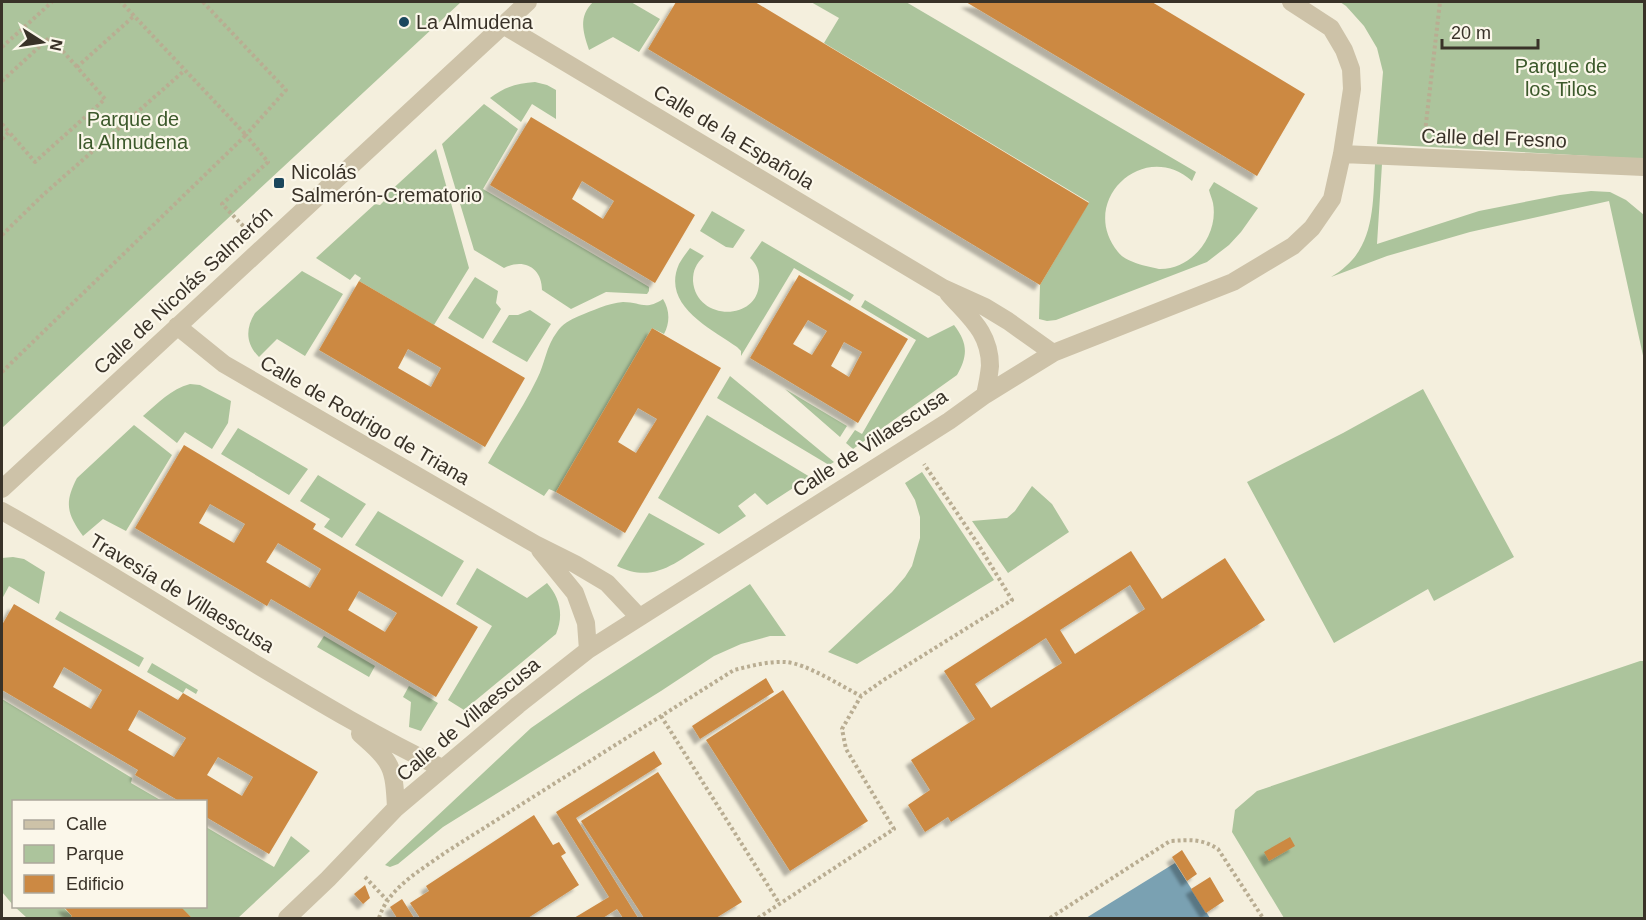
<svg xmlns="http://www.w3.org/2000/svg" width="1646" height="920" font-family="Helvetica,sans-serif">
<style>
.green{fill:#acc49c}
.water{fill:#7aa1b2}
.building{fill:#cc8943;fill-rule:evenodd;filter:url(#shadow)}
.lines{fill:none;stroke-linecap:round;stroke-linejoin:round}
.path{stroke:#b9ad92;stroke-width:4;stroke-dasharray:3 3;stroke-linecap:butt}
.street{stroke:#cdc2a8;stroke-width:18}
.poi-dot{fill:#1b475d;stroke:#fbf7ea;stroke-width:2}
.labels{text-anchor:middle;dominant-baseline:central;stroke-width:4.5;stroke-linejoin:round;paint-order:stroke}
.poi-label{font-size:20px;fill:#393228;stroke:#fbf7ea;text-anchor:start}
.park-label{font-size:20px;fill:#3c592b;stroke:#fbf7ea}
.street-label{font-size:20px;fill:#393228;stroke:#fbf7ea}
</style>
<defs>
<filter id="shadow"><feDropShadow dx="-5.5" dy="5.5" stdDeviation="1.5" flood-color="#0004"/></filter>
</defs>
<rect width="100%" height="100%" fill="#f4efdd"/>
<!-- green -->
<path class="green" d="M2 2H461L2 428Z
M593 2H631L660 19 639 52 613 37 589 50C583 32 578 17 593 2Z
M811 2H906L1196 172 1192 181C1143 138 1077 202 1118 252 1123 259 1137 264 1146 266 1150 267 1155 268 1159 269 1192 270 1219 235 1213 203 1212 199 1210 194 1209 190L1214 182 1258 208 1241 232 1229 245 1207 262 1056 320 1047 321 1039 319 1040 285 1089 202 824 43 839 18Z
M1340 2H1644V159L1377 144 1383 72 1377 48 1364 26 1346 6Z
M535 82 547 85 556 90V119L532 104 521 122 490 98C504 87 518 83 535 82Z
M484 104 518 129 483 189 644 284 649 287V291L647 294 606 292 571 309 542 290C542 267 523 258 504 268L474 250 442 144Z
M436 149 469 268 434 325 359 281 361 278 355 274 350 280 316 258 375 204 380 205 387 198V194Z
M1375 164H1382L1377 244 1479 211 1560 195 1591 191 1610 192 1626 200 1644 215V360L1609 201 1470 232 1387 256 1331 277C1336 274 1342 270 1346 266 1375 241 1373 199 1375 164Z
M712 211 745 230 733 248 726 247 700 231Z
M762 241 854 295 850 301 794 268 741 356V351L737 347C710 328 661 305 679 264 682 259 686 253 690 248L704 256C696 264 693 270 693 281 696 321 757 322 759 284 760 274 758 265 750 258Z
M302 271 343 294 305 356 277 339 259 357C246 344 245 329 255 313Z
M475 277 498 291 496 303 501 309 483 339 448 318Z
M663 299C670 310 670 323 664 334L652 328 556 492 549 489 544 496 488 463C504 435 523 408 537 379 545 364 546 346 557 332 562 324 570 320 579 316 592 311 608 303 623 302 641 302 645 311 663 299Z
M865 300 928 338 954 325C968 343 968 356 957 375L853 449 846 443 855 430 862 434 916 340 861 307Z
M530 310 551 324 527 362 492 342 509 315H518Z
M730 376 834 462 829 465 717 398Z
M190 384 200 385 231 401 228 423 212 449 185 432 177 443 143 416C158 403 171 389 190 384Z
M785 389 847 426 840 437Z
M1423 389 1514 557 1434 601 1428 589 1334 643 1247 482 1343 433Z
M707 415 810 477 767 505 755 493 738 506 746 516 719 534 658 498Z
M134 425 172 455 126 531 103 519 83 536C67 514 64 503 77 478Z
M238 428 308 469 289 495 221 454Z
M922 472 994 580 857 664 828 652 892 592 905 577 912 566 920 538V517L915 500 905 483Z
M318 475 366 504 342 538 324 527 330 519 300 501Z
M1032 486 1052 504 1069 532 1008 573 972 521 1007 518 1015 511Z
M378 511 464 561 442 597 355 545Z
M649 513 705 544C675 563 653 584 617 566Z
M13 557 24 559 45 572 39 604 9 586 2 599V558Z
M477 568 527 598 547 583C560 598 564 615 556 634L464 710 448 700 492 626 456 604Z
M750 584 786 636H770L741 644 714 656 661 691 443 827 398 864 390 867 385 865 531 728 580 694Z
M60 611 144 658 139 667 55 619Z
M324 636 375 666 369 677 317 647Z
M1640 661H1644V918H1284L1232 832 1235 810 1257 791Z
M152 663 198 690 196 694 186 688 183 693 147 672Z
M409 686 438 703 421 731 409 727 411 702 403 697Z
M2 699 132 778 131 783 162 801 14 802 13 905 2 892Z
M206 827 274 867 291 836 310 851 238 918H192L180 907 206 906Z
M15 907H63L72 916 70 918H27Z"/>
<!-- water -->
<path class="water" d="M1175 863 1210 918H1086Z"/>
<!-- building -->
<path class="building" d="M676 2H755L1089 203 1040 285 648 49Z
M966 2H1152L1305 94 1257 176Z
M531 117 695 215 655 283 490 185ZM582 181 614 201 603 219 572 199Z
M799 275 908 339 858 423 750 358ZM808 320 827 331 812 355 793 344ZM844 342 862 352 849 377 831 366Z
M359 281 525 378 485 447 319 350ZM408 349 441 368 431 387 398 368Z
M652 328 721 368 625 533 556 492ZM638 408 657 419 636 453 618 442Z
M184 445 316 524 313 529 478 627 436 697 271 599 267 606 135 528ZM210 504 245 524 234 543 199 523ZM278 543 321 569 310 588 266 562ZM359 591 397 613 385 632 348 610Z
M1131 551 1162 599 1225 558 1265 620 951 822 948 817 925 832 908 805 930 790 911 760 975 719 944 671ZM1130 585 1145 609 1075 654 1060 630ZM1046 638 1062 663 991 708 975 684Z
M14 604 178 700 183 693 318 772 269 854 206 817V801H179L135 775 138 770 2 690V625ZM64 667 102 690 91 709 53 687ZM139 710 186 738 174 757 128 730ZM218 757 253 777 242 796 207 775Z
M766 678 774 692 700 739 692 726Z
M783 690 868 821 790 871 706 740Z
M654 751 662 764 576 818 638 918H623L617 909 603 918H574L609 897 556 812Z
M658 772 742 902 716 918H644L581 821Z
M534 815 553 845 559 842 566 853 561 856 579 885 528 918H420L410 903 429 891 426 886Z
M1290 837 1295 846 1269 861 1264 852Z
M1182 850 1197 874 1187 881 1172 857Z
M1210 877 1224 901 1206 913 1191 889Z
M365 885 370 898 363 904 354 894Z
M402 899 414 918H397L390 907Z
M63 906H180L192 918H70L72 916Z"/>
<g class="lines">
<!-- path -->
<path class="path" d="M203 2 286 90 246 135 268 162 222 204 247 230
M2 47 52 2
M2 81 50 37 77 67
M2 124 9 132
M1425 132 1440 2
M2 139 9 132 35 162 105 99 77 67 135 15
M2 235 44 194 184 71
M2 372 246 135 121 2
M661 716 779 903
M365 877 387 900
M379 918C388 888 421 870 446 852L734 670C751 666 768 661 785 662 806 663 841 686 861 696L882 681 1012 600 978 544 924 464
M758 918 894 829 846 749 842 729 861 696
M1050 918 1170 841C1189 840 1201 838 1218 849L1263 918"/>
<!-- street -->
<path class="street" d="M503 25 943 288 985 307 1008 321 1053 353
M1342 154 1644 167
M948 293C969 317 990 332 990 366 989 376 987 386 985 395
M177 326 224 364 535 544 575 564 607 583 639 617
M2 489 528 2
M2 511C89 560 174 614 259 666 319 702 379 738 442 768
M540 550 575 593 586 623 588 650
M360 734C392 762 394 766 396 808
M287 918 328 879 396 808 518 705 588 650 949 421 985 395 1053 353 1233 282 1293 246 1312 228 1332 199 1342 154 1352 89 1351 69 1344 50 1331 28 1291 2"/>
</g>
<!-- markers -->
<g class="poi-dot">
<circle cx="404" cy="22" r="6"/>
<rect x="273" y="177" width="12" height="12" rx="3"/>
</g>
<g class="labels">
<!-- poi labels -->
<g class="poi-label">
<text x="416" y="22">La Almudena</text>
<text x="291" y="172">Nicolás<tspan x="291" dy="23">Salmerón-Crematorio</tspan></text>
</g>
<!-- park labels -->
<g class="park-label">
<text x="1561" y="66">Parque de<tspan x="1561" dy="23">los Tilos</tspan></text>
<text x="133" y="119">Parque de<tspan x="133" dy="23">la Almudena</tspan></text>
</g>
<!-- street labels -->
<g class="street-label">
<text transform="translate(734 137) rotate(31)">Calle de la Española</text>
<text transform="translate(1494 138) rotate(2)">Calle del Fresno</text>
<text transform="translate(183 290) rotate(-43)">Calle de Nicolás Salmerón</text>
<text transform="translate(365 420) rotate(30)">Calle de Rodrigo de Triana</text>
<text transform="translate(870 443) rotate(-33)">Calle de Villaescusa</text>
<text transform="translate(182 593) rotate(31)">Travesía de Villaescusa</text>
<text transform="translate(468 719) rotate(-40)">Calle de Villaescusa</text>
</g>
</g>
<!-- border -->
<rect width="1646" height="920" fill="none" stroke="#393228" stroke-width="6"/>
<!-- legend -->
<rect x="12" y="800" width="195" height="108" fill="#fbf7ea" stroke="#ada89c" stroke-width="1.5"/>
<rect x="24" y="820" width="30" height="9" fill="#cdc2a8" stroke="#ada89c" stroke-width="1.5"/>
<text x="66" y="830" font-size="18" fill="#393228">Calle</text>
<rect x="24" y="845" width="30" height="18" fill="#acc49c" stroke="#ada89c" stroke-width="1.5"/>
<text x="66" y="860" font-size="18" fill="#393228">Parque</text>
<rect x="24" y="875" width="30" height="18" fill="#cc8943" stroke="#ada89c" stroke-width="1.5"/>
<text x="66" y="890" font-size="18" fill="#393228">Edificio</text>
<!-- north arrow -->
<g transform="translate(42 42) rotate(102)" stroke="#fbf7ea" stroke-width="4.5" paint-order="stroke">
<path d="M0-4.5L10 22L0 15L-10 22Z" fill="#393228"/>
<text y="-9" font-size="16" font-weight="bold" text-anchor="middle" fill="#393228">N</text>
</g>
<!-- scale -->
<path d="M1442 39v9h96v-9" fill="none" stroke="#393228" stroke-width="3"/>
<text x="1451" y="39" font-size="18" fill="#393228" stroke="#fbf7ea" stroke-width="4.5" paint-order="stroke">20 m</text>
</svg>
